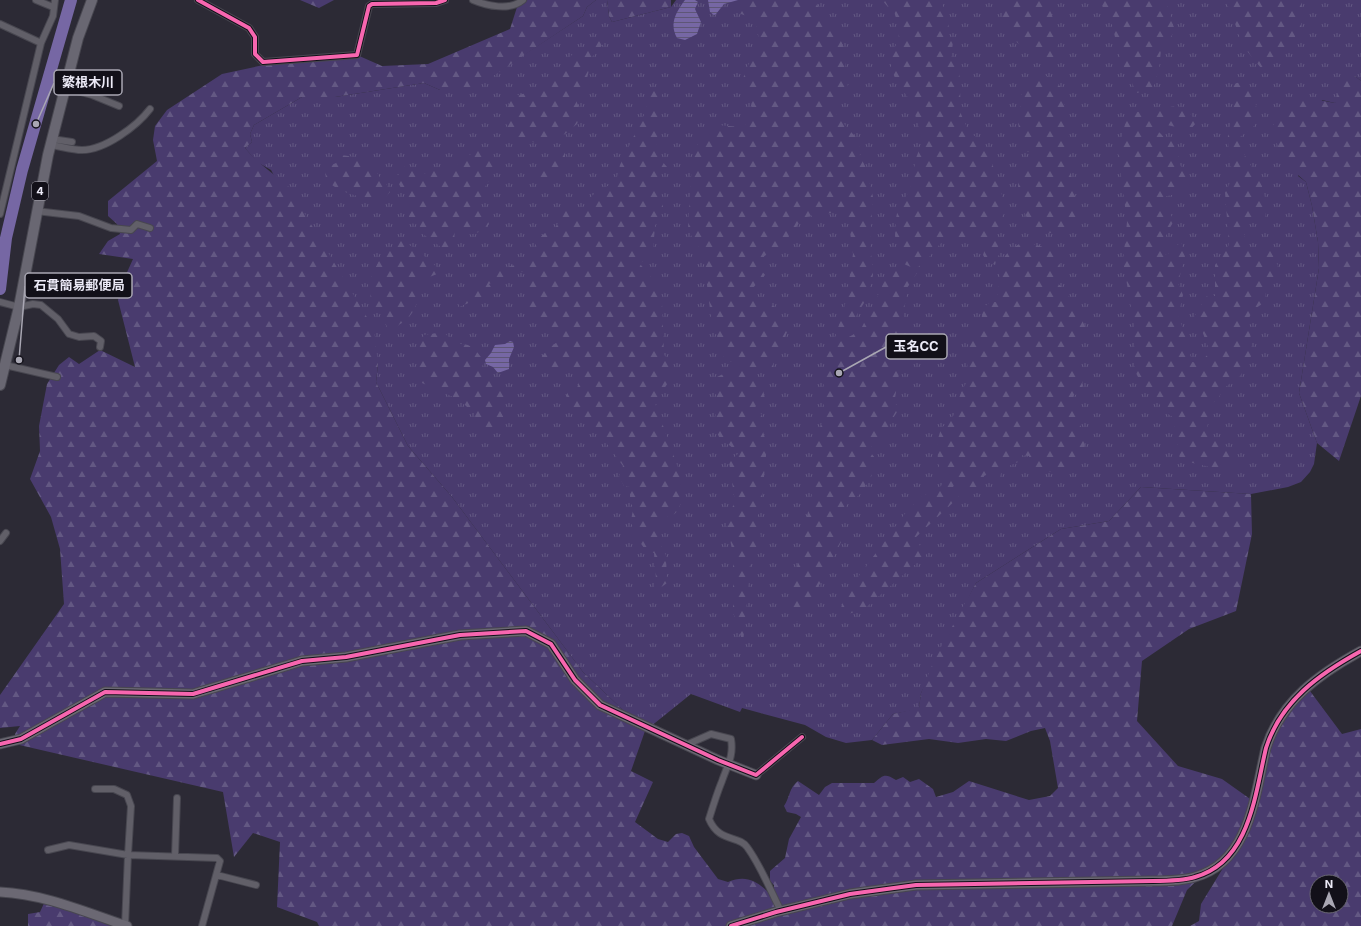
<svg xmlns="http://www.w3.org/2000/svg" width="1361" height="926" font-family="Inter,'Noto Sans JP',sans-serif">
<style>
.grass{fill:url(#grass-tufts)}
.forest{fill:url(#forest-firs);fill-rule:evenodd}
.water{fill:url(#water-rules)}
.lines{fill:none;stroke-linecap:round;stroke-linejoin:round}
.river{stroke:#7667a4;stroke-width:12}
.street-casing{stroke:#484750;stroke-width:8}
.secondary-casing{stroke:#484750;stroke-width:11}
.primary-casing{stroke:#484750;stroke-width:12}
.street{stroke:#615f68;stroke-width:6}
.secondary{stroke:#6b6873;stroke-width:9}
.primary{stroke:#696772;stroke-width:10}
.cycleway-casing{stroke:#121019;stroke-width:6}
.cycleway{stroke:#f766af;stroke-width:4}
.labels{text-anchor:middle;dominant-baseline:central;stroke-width:4;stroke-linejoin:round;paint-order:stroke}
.shield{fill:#121019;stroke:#aba9b4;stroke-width:1}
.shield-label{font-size:11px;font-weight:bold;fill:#eceaf7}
.leader{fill:none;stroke:#a9a7b3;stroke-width:1.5}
.callout-dot{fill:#a9a7b3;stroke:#121019;stroke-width:1.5}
.callout{fill:#121019;stroke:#a9a7b3;stroke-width:1.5}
.callout-label{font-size:13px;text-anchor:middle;font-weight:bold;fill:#eceaf7}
</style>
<defs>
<pattern id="grass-tufts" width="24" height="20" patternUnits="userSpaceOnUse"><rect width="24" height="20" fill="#493b6e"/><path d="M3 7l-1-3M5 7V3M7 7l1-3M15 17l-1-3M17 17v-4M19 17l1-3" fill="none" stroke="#635883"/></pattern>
<pattern id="forest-firs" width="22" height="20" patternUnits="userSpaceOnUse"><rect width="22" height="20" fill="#493b6e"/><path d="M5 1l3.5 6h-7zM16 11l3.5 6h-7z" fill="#635883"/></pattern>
<pattern id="water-rules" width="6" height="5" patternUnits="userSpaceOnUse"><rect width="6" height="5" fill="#7667a4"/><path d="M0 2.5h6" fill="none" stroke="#5e5677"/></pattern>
</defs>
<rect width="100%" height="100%" fill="#2c2a35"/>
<!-- grass -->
<path class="grass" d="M596 0H607L609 16 612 22 671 7 676 0H1361V81L1355 76 1335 103 1322 100 1298 176 1306 182 1312 206 1318 242 1319 268 1299 393 1317 443 1314 464 1310 472 1301 482 1288 487 1251 494 1141 487 1109 521 1061 529 976 583 921 693 919 709 893 714 872 740 846 743 826 737 805 725 742 708 740 712 691 694 645 731 583 672 452 497 408 446 376 382 378 364 271 170 257 162 245 148 252 142 250 134 254 125 302 97H335L424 83 440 90 472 89 583 16 587 7Z"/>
<!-- forest -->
<path class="forest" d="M300 0H334L319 8Z
M522 0H596L587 7 583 16 472 90H440L424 83 335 97H302L254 125 250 134 252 142 245 148C257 163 273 173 288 186L374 329 378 364 376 382 408 446 452 497 583 672 645 731 631 771 653 782 635 822 658 839 668 842 676 834 682 833 689 836 694 847 718 879 728 882C746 874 758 881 771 895L774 892V885L770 881V871L785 858 789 839 801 817 796 814 787 812 784 806C790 797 789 788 798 781L819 795 825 787 832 783H874C883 775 885 773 896 780L903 777 910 782 919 779 933 789 936 797 953 792 969 781 1029 800 1050 796 1058 788 1050 741 1045 728 1031 731 1006 741 986 739 958 743 929 739 882 745 872 740 893 714 919 708 921 693 935 658 976 583 1061 529 1109 521 1141 487 1251 494 1252 534 1236 611 1189 629 1142 661 1137 721 1178 766 1222 779 1253 801 1269 737 1307 687 1342 734 1361 729V926H1190L1199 921 1201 904 1242 837 1187 890 1172 926H319L317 922 277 907 280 842 253 833 234 857 223 792 15 744V734L20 726 0 728V695L64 604 60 549 51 517 30 479 40 451 39 426 47 384 59 365 69 357 79 364 100 350 135 367 118 300 124 279 133 259 99 254 108 241 120 234 117 224 108 216V201L157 161 153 140 155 126 167 110 222 74 287 60 357 55 382 66 428 64 510 29 518 4ZM1317 882H1341V906H1317Z
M607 0H671V7L612 22 609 16Z
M742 0H816L820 13 840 38 847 56 845 67 848 87 836 108 837 116 859 141 860 156 866 168 873 197 870 242 873 275 867 298 845 334 835 338 846 301 853 254 849 224 843 216 833 213 818 214 803 218 777 252C765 254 761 255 761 270L765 275 750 291 760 301C773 302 777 307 780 319L785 320 787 317 791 324 774 359 773 367 764 370 757 367 755 376C762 383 763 389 765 399L755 407 762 415 761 425 767 445 762 498 757 519 761 537 751 559 743 643 733 612V554L726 520 735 502 729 462 739 453 719 437 715 427 717 377 725 373 742 371 745 365 741 359 729 362 725 361 711 317 703 253 694 241 688 229 692 161 696 147 704 135 717 125 741 127 749 122 752 105C749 101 745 96 744 92 737 62 771 54 753 18L735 12Z
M882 0H942L944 12 949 17 948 38 953 41 951 60 959 65 961 114 967 128 988 150 1005 205 1003 218 995 238 1000 244 998 247 1000 254 997 257 995 265 986 260 983 255 985 249 980 242C971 241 958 236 949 238 938 240 925 269 913 268 910 267 907 265 904 264L895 236 896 218 898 209 910 190 916 158 923 140 911 102 896 80 891 69V56L899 38 896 18 893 8 888 7Z
M998 0H1051V10L1060 54 1051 61C1039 57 1018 46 1011 36 1005 26 1002 11 998 0Z
M1099 0H1166L1175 31 1161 50 1159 69 1153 88 1137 93 1120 59 1112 24Z
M1224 0H1302L1301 27 1287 50 1261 68 1242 45 1231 11Z
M599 41 604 43 592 57 585 87 577 93 575 97 581 114 577 124 565 134 543 145C513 136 496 132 512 97L540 89 548 83 561 65 575 52Z
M1041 73 1056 81 1061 88 1067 118 1072 187 1077 200 1078 225 1064 235 1038 231C1021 216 1011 185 1024 165 1027 160 1034 156 1038 152H1022L1018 122 1023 84Z
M1355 76 1361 81V396L1339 461 1317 443 1299 393 1319 268 1318 242 1312 206 1306 182 1290 168 1281 155 1274 134V123L1281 117 1282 109C1299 96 1315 99 1335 103L1342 77Z
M1241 82 1252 92 1256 105 1257 115 1254 126 1240 137C1240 154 1252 165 1259 179 1265 189 1268 211 1264 222L1245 218 1240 223 1245 237 1246 248 1270 249 1278 266 1277 276 1266 288 1265 302 1253 310 1249 318 1252 353 1249 362 1240 376 1224 388 1219 397 1210 406 1207 430 1209 439 1224 443 1236 461 1232 468 1210 467 1180 460 1173 417 1168 414 1140 381 1135 371 1134 325 1123 261 1127 222 1118 152 1128 112C1137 112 1147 112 1156 110 1176 106 1185 101 1196 123L1190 130 1167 125 1158 131 1164 137 1177 141 1180 165 1189 178 1190 185 1180 190 1176 194 1163 197V206L1169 211 1174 221C1167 232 1162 241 1164 255L1172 252 1181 241 1185 256 1178 283 1183 295 1178 316 1185 334 1192 362 1200 363 1210 352 1201 328 1194 317 1207 296H1215V265L1229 245 1225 192C1238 175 1227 155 1228 135 1229 127 1233 119 1233 111 1235 102 1231 93 1233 84Z
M652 89 662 91 656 154 667 167 659 177 663 207 655 226 653 251 640 264 658 285 662 303 664 355 672 363 671 378 655 403 683 482C683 492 682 510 673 515 669 517 665 517 661 518L658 538 666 556 667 583 656 591 654 587 656 579 654 553 646 551C636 536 627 526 634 508L630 502V487L624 486 619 476 623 466 592 423H583L576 419 570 400 567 398V391L569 388H577C585 370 559 371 551 367 547 365 544 361 540 359L549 348 564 337 549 333V323C544 321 538 320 534 317 519 307 530 283 533 269L514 274 489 284 494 292 459 307 458 298 490 273 539 257 535 242 544 234 553 232 567 207 581 212 588 198 616 181 620 165 644 115Z
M565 144C565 164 567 182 541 180L534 170 545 159 559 155Z
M479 148 484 149 487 157 491 162H495L490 174V180C484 184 479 203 481 210 483 215 487 218 489 224 484 230 476 235 468 234L467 230 459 228 455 230C453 239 458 246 448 252L423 234 419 225 411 223 406 208V195L401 188 396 178 405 166 411 167 414 173C425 176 431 170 440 168L448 171Z
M341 155C361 158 372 160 381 180L385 181 390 192 383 200C369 200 332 192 326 178 325 175 326 171 325 168L336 163Z
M401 240 416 249 422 248 423 255 439 269 437 274 422 280 417 287C420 298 416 309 409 317 405 322 398 324 394 330L387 327 383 317 372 304 368 283 384 250 392 249Z
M1023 241 1043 247 1052 251 1060 265 1057 283 1068 292 1071 304 1082 320 1086 329 1080 339 1078 357 1073 360 1083 371 1082 392 1080 394 1074 395 1071 401C1073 406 1077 410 1079 415 1080 418 1079 423 1081 427 1088 447 1086 452 1068 465 1057 472 1048 474 1036 470L1029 461V456L1019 455 1018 462 1002 469 1000 477H994L992 472 984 476 982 485 974 490 964 491 956 482 953 487 959 497 915 538 926 555 864 609 839 617 844 596 907 511 921 497 941 486 949 474 940 470 938 462 937 442 941 429 954 415 961 392 968 380 967 359 969 338 981 322 983 308 990 302H996C1000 288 998 271 1004 258 1007 251 1017 246 1023 241Z
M893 268 917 273 907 288C908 298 903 306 904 317L899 321 903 350 895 398 897 412 890 423 886 440 869 448 871 453 875 458 871 471 872 475C866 485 861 498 849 501L835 530 841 542 824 577 797 622 791 607 792 586 804 541 806 521 814 485 813 473 816 465 813 458 814 445 825 414 823 400 825 355 828 348 860 331 881 289 885 275Z
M443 332 457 344C472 343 475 349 484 361L481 370 488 374 490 382 504 392 505 399 499 408 504 418 501 426 494 430 491 434H482L472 407 468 408 460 400 422 383C417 364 415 353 424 335Z
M46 899 127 926H28V914L40 912Z"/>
<!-- water -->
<path class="water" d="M685 0H695L698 2 695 9 701 22 697 34 685 40 677 38C669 24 676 12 685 0Z
M708 0H738L724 4 716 14 714 15 710 12Z
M510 341 513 342 514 347 509 359V369L498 373 493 367 486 364 485 360 491 353 495 345 505 344Z"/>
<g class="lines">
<!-- river -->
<path class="river" d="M0 289 6 238 22 170 71 0"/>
<!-- street casing -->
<g class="street-casing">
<path id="street" d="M36 0 53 7
M198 0 249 28 255 37V54L263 62 357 55 369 6 372 4 436 3 445 0
M473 0C487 6 510 11 523 0
M0 24 41 43
M65 88 92 95 119 106
M52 139 72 142
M50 145C60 146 71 150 82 150 105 150 137 126 150 109
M36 211 79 216 111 228 131 230 137 224 150 228
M0 214 41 43 53 16 55 0
M0 302 19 307 33 304 41 305 58 319 69 334 79 337 94 336 101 341 100 347
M5 365 57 377
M0 541 6 533
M686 745 711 734 731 739C734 756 727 766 722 781 717 793 713 806 709 819 719 843 739 835 747 847 761 866 770 890 781 911
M756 775 802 737
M48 850 69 845 128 855 131 806 127 795 114 789H95
M175 856 177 798
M217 875 256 885
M125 926 128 855 217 858 220 861 202 926"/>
</g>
<!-- secondary casing -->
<g class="secondary-casing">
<path id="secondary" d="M0 744 21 739 105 692 193 694 302 661 346 657 460 635 526 631 551 644 575 680 600 705 718 760 756 775
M0 892C44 894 85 912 127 926
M731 926 776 912 850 894 916 885 1153 881C1167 881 1182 881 1195 877 1250 862 1255 794 1266 748 1281 701 1319 674 1361 651"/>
</g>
<!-- primary casing -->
<g class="primary-casing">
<path id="primary" d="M0 385 19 307 48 155 78 38 92 0"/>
</g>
<!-- street -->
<use href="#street" class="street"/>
<!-- secondary -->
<use href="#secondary" class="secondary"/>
<!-- primary -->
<use href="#primary" class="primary"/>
<!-- cycleway casing -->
<g class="cycleway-casing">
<path id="cycleway" d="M198 0 249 28 255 37V54L263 62 357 55 369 6 372 4 436 3 445 0
M0 744 21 739 105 692 193 694 302 661 346 657 460 635 526 631 551 644 575 680 600 705 718 760 756 775 802 737
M731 926 776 912 850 894 916 885 1153 881C1167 881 1182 881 1195 877 1250 862 1255 794 1266 748 1281 701 1319 674 1361 651"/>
</g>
<!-- cycleway -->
<use href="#cycleway" class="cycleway"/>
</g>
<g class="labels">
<!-- shield labels -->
<rect class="shield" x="32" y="182" width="16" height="18" rx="3"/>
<g class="shield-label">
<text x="40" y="191">4</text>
</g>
</g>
<!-- callouts -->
<path class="leader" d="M36 124L54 83M19 360L25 286M839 373L886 347"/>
<g class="callout-dot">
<circle cx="36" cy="124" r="4"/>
<circle cx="19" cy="360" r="4"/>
<circle cx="839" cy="373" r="4"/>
</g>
<g class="callout">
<rect x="54" y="70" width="68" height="25" rx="4"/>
<rect x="25" y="273" width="107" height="25" rx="4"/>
<rect x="886" y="334" width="61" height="25" rx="4"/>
</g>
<g class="callout-label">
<text x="88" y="87">繁根木川</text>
<text x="79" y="290">石貫簡易郵便局</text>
<text x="916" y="351">玉名CC</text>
</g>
<!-- north arrow -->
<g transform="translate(1329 894)"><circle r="19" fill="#121019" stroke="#696772"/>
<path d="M0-3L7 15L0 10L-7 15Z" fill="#a9a7b3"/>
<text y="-6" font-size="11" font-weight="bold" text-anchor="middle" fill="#eceaf7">N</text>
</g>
</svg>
